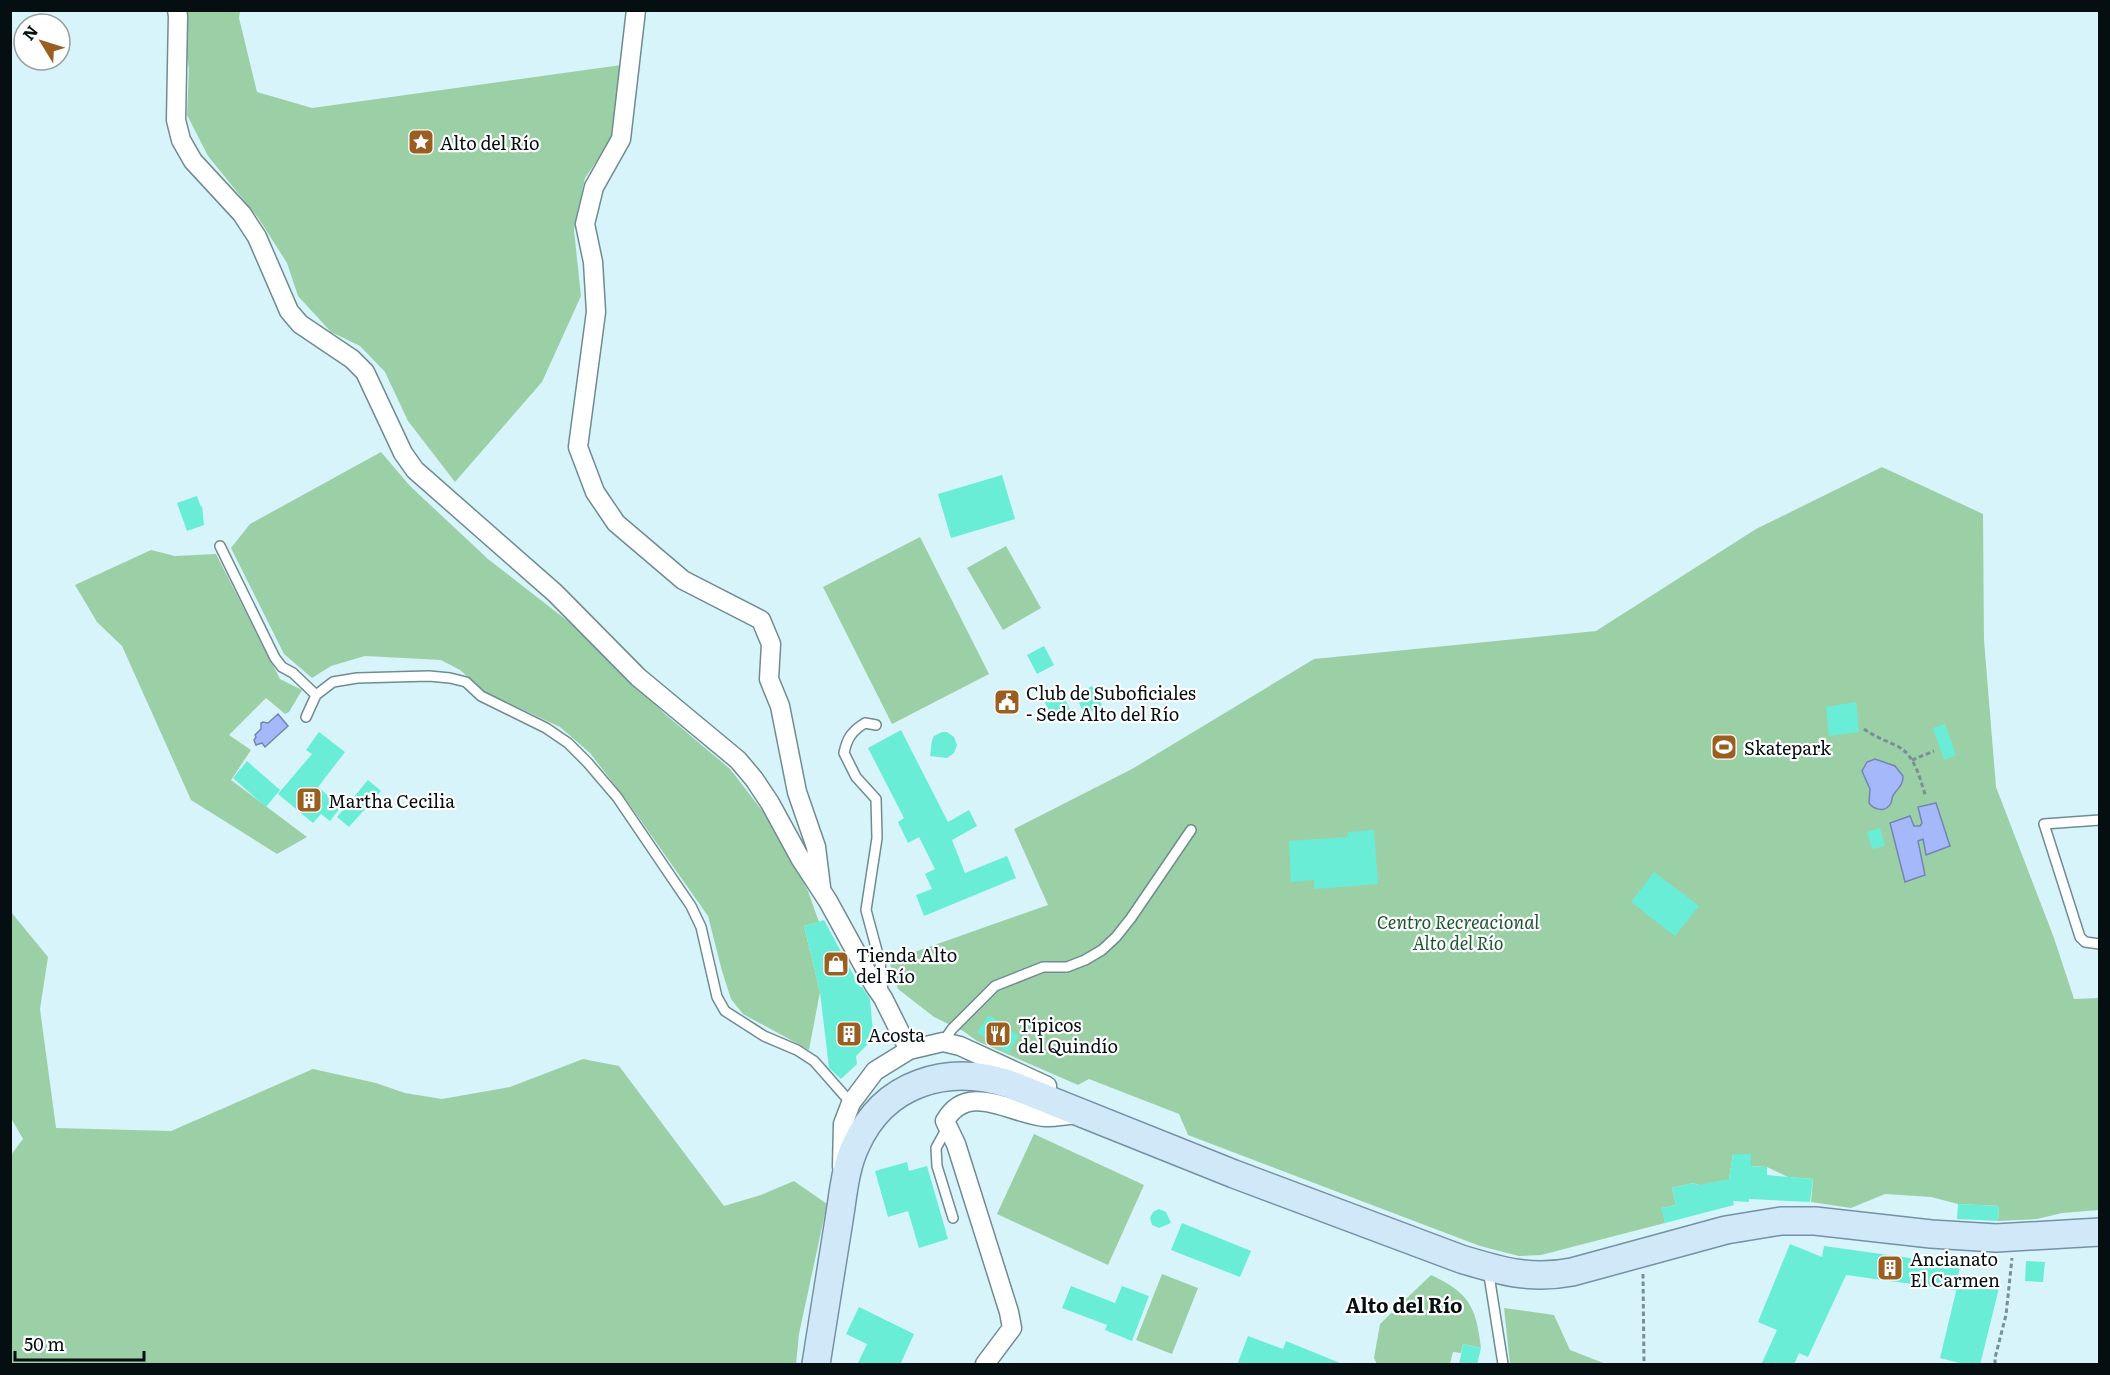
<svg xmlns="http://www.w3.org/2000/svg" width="2110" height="1375" font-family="Literata,serif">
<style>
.green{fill:#9bd0a7}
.water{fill:#a4b8fa;stroke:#7485b4;stroke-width:1.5}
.building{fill:#69edd7}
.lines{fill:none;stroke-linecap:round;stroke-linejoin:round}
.lane-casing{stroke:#708c91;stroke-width:12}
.street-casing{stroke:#708c91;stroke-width:21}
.primary-casing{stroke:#7591a5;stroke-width:30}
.path{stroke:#7a8f93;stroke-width:3;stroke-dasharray:4.5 3;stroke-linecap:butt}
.lane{stroke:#fff;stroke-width:9}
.street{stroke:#fff;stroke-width:18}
.primary{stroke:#d1e8f9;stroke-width:27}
.labels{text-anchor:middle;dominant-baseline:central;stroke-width:4.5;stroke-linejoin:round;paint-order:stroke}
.poi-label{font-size:18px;fill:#050e10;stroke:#fff;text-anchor:start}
.park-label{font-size:18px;font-style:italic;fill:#1b572f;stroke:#fff}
.neighbourhood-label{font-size:20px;font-weight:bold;fill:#050e10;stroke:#fff}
</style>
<rect width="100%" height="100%" fill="#d6f4fa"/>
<!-- green -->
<path class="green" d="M179 11H240L239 18 257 92 312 108 621 65 616 133 585 178 574 230 581 296 542 382 455 482 408 421 385 372 360 346 331 332 298 296 287 263 259 219 208 156 187 115 189 69Z
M381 452 410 486 488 559 569 622 665 714 730 769 774 826 808 891 819 922 804 926 820 992 809 1050 743 1014 731 999 722 971 708 916 627 801 590 753 560 727 485 692 460 670 441 660 365 656 331 666 312 678 284 654 231 548 250 524Z
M1882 467 1983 514 1984 640 1996 787 2054 938 2074 999 2099 998V1210L2062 1213 2037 1219 1998 1221 1999 1206 1958 1204 1931 1197 1885 1194 1851 1208 1811 1202 1813 1179 1788 1177 1767 1167 1751 1166V1154H1733L1729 1179 1713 1190 1693 1183 1672 1188 1676 1205 1662 1208 1665 1223 1541 1255 1519 1256 1480 1246 1188 1135 1179 1114 1089 1079 1078 1085 977 1041 963 1031 934 1017 898 989 889 961 1048 905 1014 829 1132 769 1314 659 1596 631 1756 529Z
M920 537 989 674 892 724 823 587Z
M1006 546 1041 608 1003 630 967 568Z
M151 550 175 556 216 554 280 679 302 690 289 712 285 714 266 698 229 735 251 750 231 780 307 837 277 854 191 800 122 646 97 622 75 585Z
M11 912 48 957 40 1009 56 1128 171 1131 313 1069 376 1083 405 1093 442 1099 510 1087 583 1059 619 1066 724 1206 761 1195 794 1181 827 1204 799 1334 796 1364H11V1155L23 1139 11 1118Z
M1034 1134 1144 1185 1108 1265 997 1214Z
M1162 1274 1198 1288 1172 1354 1136 1340Z
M1431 1275C1469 1293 1476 1306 1481 1348L1463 1344 1461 1353 1453 1352 1450 1364H1377L1374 1358 1380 1324Z
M1504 1308 1554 1315 1570 1350 1606 1364H1510Z"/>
<!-- water -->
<path class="water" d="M278 714 288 726 265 747 262 743 256 745 254 740 256 737 255 735 261 729V723L263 722 268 723Z
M1875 759 1895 766 1903 776C1903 785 1899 787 1894 794 1892 796 1892 800 1891 803 1886 813 1874 810 1869 803L1870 789 1862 771 1867 762Z
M1936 803 1950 846 1926 855 1923 839 1918 841 1925 875 1905 882 1890 823 1910 816 1914 826H1920L1922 823 1918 807Z"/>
<!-- building -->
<path class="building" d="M1002 475 1015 519 951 538 938 494Z
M197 496 201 507 202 506 204 525 187 531 177 503Z
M1044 646 1054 665 1037 674 1027 655Z
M1092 686 1102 705 1085 715 1075 695Z
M1061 692 1071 711 1054 720 1044 701Z
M1856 702 1859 732 1829 736 1826 707Z
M1945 724 1956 755 1944 760 1933 728Z
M901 730 948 822 969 810 977 826 952 840 965 873 1007 856 1016 878 924 916 916 895 932 889 925 874 935 869 919 837 908 843 898 822 904 818 868 748Z
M319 732 345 752 318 787 341 807 330 821 321 814 313 823 278 794 312 754 306 750Z
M942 732H947L954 737 957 745 954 753 947 758 930 756 932 740 934 736Z
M247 761 280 790 266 807 233 778Z
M368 780 381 791 349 827 337 817Z
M1880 828 1885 846 1872 849 1867 832Z
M1374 830 1378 884 1314 889V880L1291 882 1289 841 1348 837V832Z
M1654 872 1699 906 1675 936 1631 902Z
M824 920 860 987H862L870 999 873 1032 869 1043 856 1056 857 1064 841 1079 829 1068 820 992 804 926Z
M989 1015 1019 1036 1008 1053 977 1032Z
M1733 1154H1751V1166L1767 1167V1175L1813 1179 1810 1202 1749 1199V1202L1733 1201 1734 1205 1665 1223 1661 1208 1676 1205 1672 1188 1693 1183 1698 1185 1729 1179Z
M907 1162 909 1171 927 1166 948 1239 919 1248 908 1211 888 1217 875 1171Z
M1958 1204 1999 1206 1998 1221 1957 1219Z
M1159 1209 1166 1212 1171 1223 1159 1228 1152 1225 1150 1218 1153 1212Z
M1182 1223 1251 1251 1240 1277 1171 1250Z
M1790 1244 1822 1257 1824 1246 1960 1265 1956 1290 1846 1275 1808 1357 1799 1353 1794 1365H1761L1777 1330 1758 1322Z
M2026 1261 2045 1262 2043 1282 2025 1281Z
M1959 1279 1999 1288 1980 1365H1967L1940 1358Z
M1071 1286 1115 1303 1122 1286 1149 1296 1132 1341 1105 1330 1107 1325 1062 1308Z
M859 1307 914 1334 900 1365H857L867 1344 846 1334Z
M1248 1336 1283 1349 1286 1341 1345 1365H1237Z
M1463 1344 1481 1348 1477 1365H1459Z"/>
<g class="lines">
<!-- lane casing -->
<g class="lane-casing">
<path id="lane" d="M220 546 275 658 282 667 293 673 316 695
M306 717 316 695 333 682 357 678 429 676 450 678 466 682 481 696 546 728 568 743 588 763 617 797 691 906 701 927 717 997 725 1011 764 1036 797 1050 814 1061 851 1103
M876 725 865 723C852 731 847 738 844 753L856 777 876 799 877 838 866 910 880 962 883 992
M2100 820 2044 824 2080 937 2085 942 2100 944
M943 1042 952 1029 995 986 1043 967H1067L1085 960 1102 950 1116 937 1131 918 1191 830
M947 1128 936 1148 937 1166 953 1218
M1488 1269 1503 1364"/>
</g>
<!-- street casing -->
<g class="street-casing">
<path id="street" d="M177 10 178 16 176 120 181 140 193 161 242 214 257 237 289 311 300 324 352 359 365 372 403 453 415 470 555 593 638 677 738 760 754 779 770 803 800 858 828 901 874 985 883 998 909 1050
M636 10 621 139 594 187 585 224 593 262 596 312 578 447 595 492 616 523 683 580 761 620 771 644 769 679 780 706 797 792 816 847 821 887
M842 1167 843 1124 851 1103 875 1071 909 1050 943 1042 960 1046 1047 1086
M985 1364 1012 1328 1009 1312 956 1144 945 1121C968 1080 1013 1115 1045 1117 1056 1117 1067 1115 1078 1114"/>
</g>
<!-- primary casing -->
<g class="primary-casing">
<path id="primary" d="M816 1364C824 1316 831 1268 839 1220 843 1196 845 1167 856 1145 884 1082 948 1064 1009 1084L1234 1174 1461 1259C1501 1271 1530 1280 1572 1272L1726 1230 1781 1221H1815L1931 1234 1996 1238 2100 1232"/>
</g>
<!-- path -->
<path class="path" d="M2097 10 2100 12
M1864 729C1875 737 1887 741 1899 747 1916 757 1920 780 1926 797
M1912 760 1934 751
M1643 1274 1644 1364
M1995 1364V1358L2006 1315 2012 1258"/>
<!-- lane -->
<use href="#lane" class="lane"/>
<!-- street -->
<use href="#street" class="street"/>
<!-- primary -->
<use href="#primary" class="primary"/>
</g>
<!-- icons -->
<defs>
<g id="sight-square" transform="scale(1.35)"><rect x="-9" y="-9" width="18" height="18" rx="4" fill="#9b5e21" stroke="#fff"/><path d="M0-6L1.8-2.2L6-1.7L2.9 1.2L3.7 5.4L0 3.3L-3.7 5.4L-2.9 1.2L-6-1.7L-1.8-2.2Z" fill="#fff"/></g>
<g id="civic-square" transform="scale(1.35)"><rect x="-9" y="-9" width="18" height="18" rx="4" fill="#9b5e21" stroke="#fff"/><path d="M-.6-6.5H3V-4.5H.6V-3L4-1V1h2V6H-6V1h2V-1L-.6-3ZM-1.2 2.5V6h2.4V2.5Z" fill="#fff"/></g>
<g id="stadium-square" transform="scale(1.35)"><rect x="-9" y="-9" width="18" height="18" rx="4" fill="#9b5e21" stroke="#fff"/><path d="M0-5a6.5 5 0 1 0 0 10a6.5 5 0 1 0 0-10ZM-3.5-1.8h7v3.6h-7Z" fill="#fff"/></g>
<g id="building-square" transform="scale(1.35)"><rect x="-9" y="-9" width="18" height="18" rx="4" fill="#9b5e21" stroke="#fff"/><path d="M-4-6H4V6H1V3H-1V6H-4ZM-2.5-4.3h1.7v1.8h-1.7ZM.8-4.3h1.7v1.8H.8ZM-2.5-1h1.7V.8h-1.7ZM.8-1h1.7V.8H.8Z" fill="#fff"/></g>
<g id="shop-square" transform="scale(1.35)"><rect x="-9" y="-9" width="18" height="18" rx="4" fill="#9b5e21" stroke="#fff"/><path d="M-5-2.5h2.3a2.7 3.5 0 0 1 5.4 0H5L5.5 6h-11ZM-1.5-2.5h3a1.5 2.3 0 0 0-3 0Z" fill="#fff"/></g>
<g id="restaurant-square" transform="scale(1.35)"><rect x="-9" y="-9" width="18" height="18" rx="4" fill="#9b5e21" stroke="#fff"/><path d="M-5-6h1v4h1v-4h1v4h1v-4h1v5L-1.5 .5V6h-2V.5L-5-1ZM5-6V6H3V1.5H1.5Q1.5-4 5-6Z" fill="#fff"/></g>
</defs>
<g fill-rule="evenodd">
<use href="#sight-square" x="421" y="142"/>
<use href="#civic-square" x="1007" y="702"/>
<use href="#stadium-square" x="1724" y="747"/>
<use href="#building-square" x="309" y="800"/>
<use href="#shop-square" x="836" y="964"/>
<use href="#building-square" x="849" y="1034"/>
<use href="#restaurant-square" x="998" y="1034"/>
<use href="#building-square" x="1890" y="1268"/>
</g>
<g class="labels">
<!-- poi labels -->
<g class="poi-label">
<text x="440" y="142">Alto del Río</text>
<text x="1026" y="692">Club de Suboficiales<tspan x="1026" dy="21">- Sede Alto del Río</tspan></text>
<text x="1744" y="747">Skatepark</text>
<text x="328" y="800">Martha Cecilia</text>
<text x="856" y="954">Tienda Alto<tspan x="856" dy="21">del Río</tspan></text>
<text x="1018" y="1024">Típicos<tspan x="1018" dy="21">del Quindío</tspan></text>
<text x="868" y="1034">Acosta</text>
<text x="1910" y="1258">Ancianato<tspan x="1910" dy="21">El Carmen</tspan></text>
</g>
<!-- park labels -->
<g class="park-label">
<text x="1458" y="921">Centro Recreacional<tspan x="1458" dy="21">Alto del Río</tspan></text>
</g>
<!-- neighbourhood labels -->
<g class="neighbourhood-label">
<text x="1404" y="1304">Alto del Río</text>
</g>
</g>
<!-- border -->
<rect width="2110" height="1375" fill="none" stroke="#050e10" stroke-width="24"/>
<!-- north arrow -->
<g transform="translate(42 42) rotate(308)"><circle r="28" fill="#ffffff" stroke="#9b9f9f" stroke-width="1.5"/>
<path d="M0-4.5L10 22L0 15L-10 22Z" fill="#9b5e21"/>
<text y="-9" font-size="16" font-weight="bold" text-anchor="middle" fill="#050e10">N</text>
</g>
<!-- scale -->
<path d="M15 1351v9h129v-9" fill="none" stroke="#050e10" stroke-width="3"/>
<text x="24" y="1351" font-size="18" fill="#050e10" stroke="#ffffff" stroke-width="4.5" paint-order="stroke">50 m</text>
</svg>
